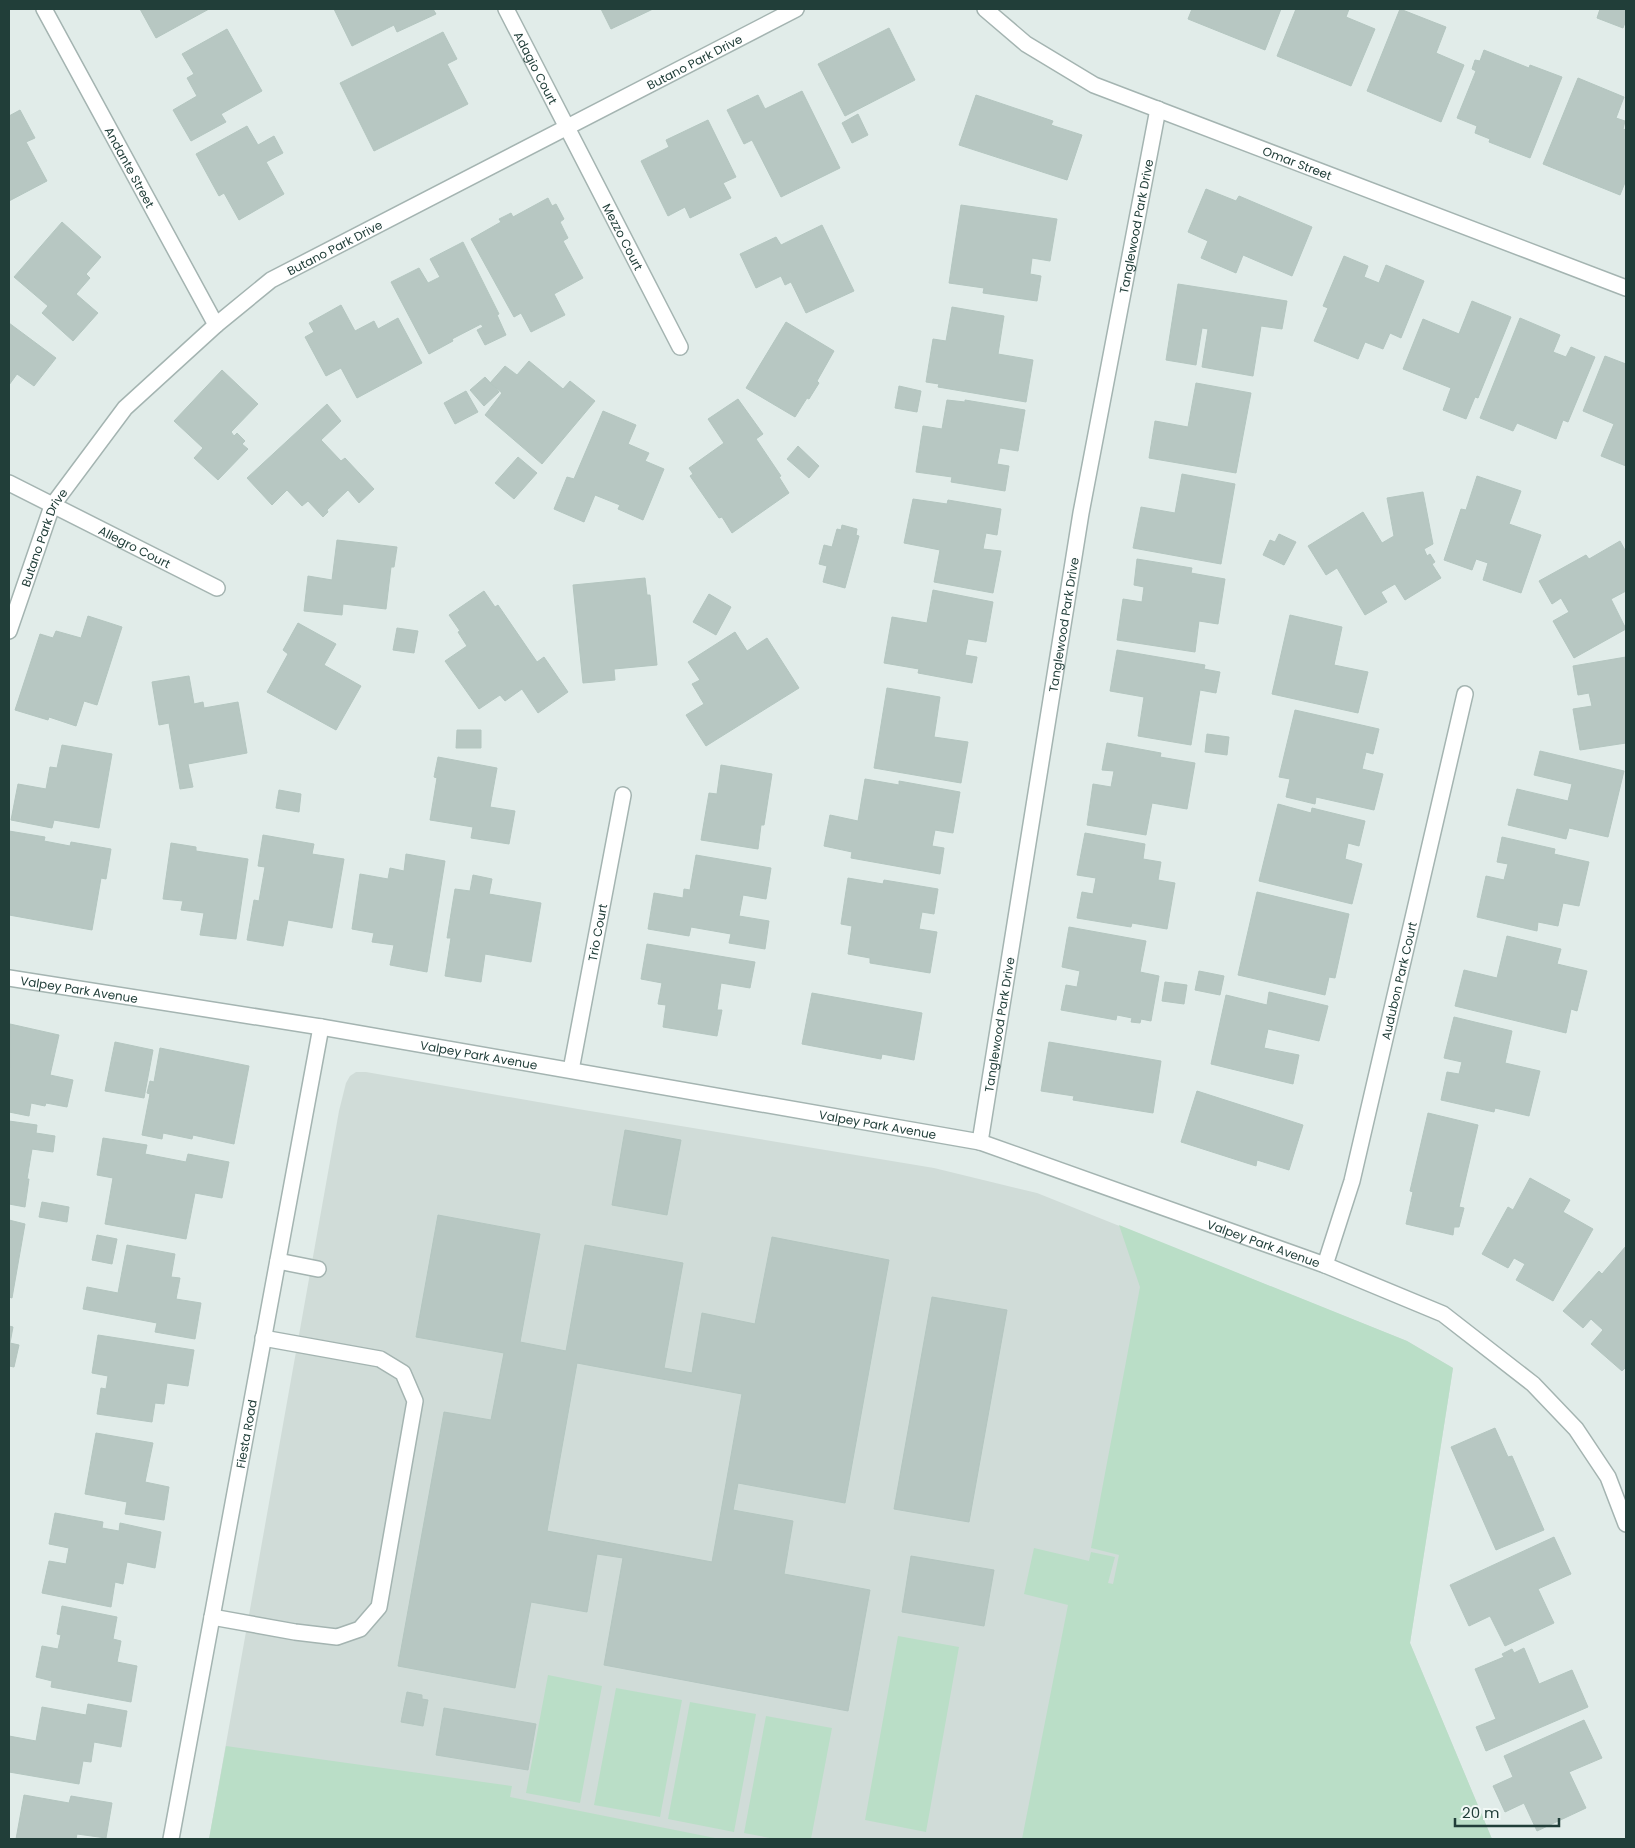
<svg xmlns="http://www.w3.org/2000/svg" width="1635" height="1848" font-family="Poppins,sans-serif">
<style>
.built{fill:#d0dcd8}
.green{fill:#badec7}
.building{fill:#b7c7c2;stroke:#b4c6c0;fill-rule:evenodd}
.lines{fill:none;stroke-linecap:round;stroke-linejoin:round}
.minor-casing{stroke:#a4b4b1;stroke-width:18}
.minor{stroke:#fff;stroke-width:15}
.labels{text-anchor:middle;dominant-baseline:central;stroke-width:4;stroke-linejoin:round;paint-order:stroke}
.street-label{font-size:12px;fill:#213e39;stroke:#f2f9f6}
</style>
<rect width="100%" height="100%" fill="#e1ece9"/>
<!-- built -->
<path class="built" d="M356 1072H366L578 1109 934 1168 1037 1193 1407 1341 1453 1368 1410 1643 1492 1839H209L339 1111 346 1083 350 1076Z"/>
<!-- green -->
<path class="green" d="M1119 1225 1407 1341 1453 1368 1410 1643 1492 1839H1022L1068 1605 1024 1594 1034 1548 1089 1561 1091 1552 1115 1557 1108 1583 1113 1584 1119 1555 1091 1548 1140 1287Z
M898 1636 959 1647 926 1832 865 1820Z
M548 1675 602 1686 580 1803 526 1793Z
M616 1688 682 1700 660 1817 594 1805Z
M690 1702 756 1714 734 1832 668 1819Z
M766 1716 832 1728 811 1839H775L744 1833Z
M226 1746 512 1786 510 1797 720 1839H209Z"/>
<!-- building -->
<path class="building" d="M140 9H209L156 38Z
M334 9H433L436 14 397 32 394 25 352 46Z
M601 9H653L611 29Z
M1192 9H1281L1265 50 1188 19Z
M1296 9H1349L1346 17 1375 29 1351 86 1277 56Z
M1400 9 1446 27 1436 53 1464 65 1441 122 1367 91Z
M1600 9H1626V20L1623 28 1597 18Z
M889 28 915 80 845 116 818 64Z
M227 29 262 91 221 114 226 122 191 141 173 110 197 96 187 78 194 74 182 54Z
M443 32 457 59 447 64 468 104 374 151 340 83Z
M1484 50 1529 68 1530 65 1562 77 1530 158 1489 142 1490 139 1475 133 1477 126 1457 118 1476 71 1472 69 1475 60 1480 61Z
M1578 78 1624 97 1616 118 1625 121 1623 129 1626 130V180L1620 195 1543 164Z
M802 91 840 168 781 197 752 140 744 144 727 110 758 95 765 109Z
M976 95 1053 121 1051 125 1082 135 1067 180 959 145Z
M20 110 35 138 26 142 47 181 9 201V116Z
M858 114 868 135 852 143 842 123Z
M708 120 736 177 723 183 731 198 690 218 685 207 668 216 641 161 669 147 666 140Z
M247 126 258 145 274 136 283 153 266 162 284 194 239 220 224 193 219 196 196 154Z
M1206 189 1236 201 1239 196 1312 227 1292 276 1243 255 1236 273 1201 258 1208 241 1188 232Z
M548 198 552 206 556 204 564 219 560 222 568 238 563 241 583 278 554 294 565 315 531 332 521 313 514 317 471 239 501 222 499 219 511 213 513 217Z
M961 205 1057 219 1050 261 1032 258 1030 274 1041 276 1037 301 983 293 984 288 949 283Z
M62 222 101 257 86 274 90 278 76 294 98 313 73 341 42 313 48 306 14 277Z
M822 225 854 291 806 313 791 282 785 285 781 276 756 288 740 254 776 237 781 245Z
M463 242 499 314 497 315 506 335 485 345 477 330 483 327 481 324 452 339 453 341 429 354 391 282 419 268 428 283 440 277 430 259Z
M1344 256 1368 266 1364 277 1379 283 1386 265 1424 281 1401 338 1390 333 1383 349 1365 342 1358 359 1314 341 1328 308 1323 306Z
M1178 284 1287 301 1282 329 1261 326 1253 376 1202 367 1208 329 1202 328 1196 365 1166 360Z
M1472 301 1511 317 1478 398 1475 397 1466 419 1443 410 1451 388 1403 369 1423 319 1459 334Z
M341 305 355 331 374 321 378 329 398 318 422 363 357 398 341 368 326 376 305 337 314 332 309 323Z
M952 307 1004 316 998 354 1033 360 1026 402 938 387 939 384 926 382 933 339 946 341Z
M1520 318 1560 335 1553 352 1566 357 1571 347 1595 357 1568 422 1563 420 1556 439 1517 423 1513 431 1480 418Z
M786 322 834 351 817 381 819 383 809 399 807 398 795 417 746 388Z
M9 323 56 358 34 386 17 374 9 385Z
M1605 356 1626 364V466L1601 456 1614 424 1583 411Z
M529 361 563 389 570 381 595 401 542 464 485 415 502 393 490 383 505 366 517 375Z
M222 370 258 404 231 432 234 436 237 433 245 441 242 444 248 449 218 480 194 458 203 448 174 421Z
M485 377 499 392 484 406 470 390Z
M1196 383 1251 393 1236 473 1149 458 1155 421 1188 427Z
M899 386 921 391 917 412 895 408Z
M466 391 478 412 455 424 444 403Z
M738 399 763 434 756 439 781 476 779 477 789 493 732 533 722 517 719 518 690 476 693 474 689 468 724 443 708 419Z
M947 400 965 402V400L1025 410 1018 451 1000 448 997 464 1009 466 1005 491 951 482 952 477 916 472 923 426 942 429Z
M327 404 341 421 321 440 341 461 345 458 374 489 359 503 348 490 327 510 328 512 323 517 308 501 302 506 287 490 272 505 247 478Z
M603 411 636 425 628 444 649 453 645 461 664 469 643 520 618 509 620 505 595 495 584 522 554 509 567 477 574 479Z
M798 446 819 466 809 478 787 459Z
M518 457 537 473 514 499 495 483Z
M1182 474 1235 484 1221 564 1133 548 1141 507 1175 513Z
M1477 476 1521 491 1509 524 1541 535 1521 593 1483 580 1488 563 1476 559 1472 570 1444 560 1461 509 1466 510Z
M1423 492 1433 544 1424 549 1427 556 1430 554 1435 562 1432 564 1441 578 1405 600 1395 584 1381 592 1387 602 1365 615 1337 568 1326 575 1308 546 1363 512 1382 543 1394 536 1387 498Z
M913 499 947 504 948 500 1001 509 997 535 986 533 983 549 1001 551 993 593 934 582 940 550 904 543Z
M842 525 857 529 856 535 859 536 845 588 823 582 827 566 819 564 824 545 832 547 837 529 841 530Z
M1279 534 1296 542 1284 565 1263 555 1270 540 1275 542Z
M337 540 397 547 394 567H391L386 609 343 604 342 615 304 611 308 576 332 580Z
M1620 541 1626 552V591L1611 599 1626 629 1574 658 1553 621 1569 612 1561 598 1552 604 1539 581 1586 555 1589 559Z
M1137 559 1192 568 1191 573 1225 579 1218 624 1199 621 1195 652 1117 640 1123 599 1142 602 1144 587 1134 585Z
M645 578 647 595H650L657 665 614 669 615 680 583 683 573 585Z
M933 590 993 602 986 642 968 639 965 655 977 657 972 683 918 673 919 669 884 663 892 617 927 623Z
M484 591 495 607 498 605 537 662 544 657 568 692 538 713 522 689 505 701 500 695 479 709 445 661 467 646 458 632 460 631 449 615Z
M709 594 731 607 716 635 693 622Z
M1290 615 1342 627 1334 665 1368 672 1358 713 1272 694Z
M88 616 122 627 97 705 84 701 76 726 49 717 48 720 15 710 40 634 53 638 56 631 81 638Z
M298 623 336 644 324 665 361 686 336 730 267 692 288 654 283 650Z
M397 628 418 631 414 653 393 650Z
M735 632 747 651 767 638 799 688 706 746 686 715 704 704 692 684 700 680 688 662Z
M1117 650 1205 665 1204 669 1220 672 1216 693 1200 690 1191 745 1138 736 1144 697 1110 691Z
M1626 657V743L1580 750 1573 709 1592 706 1589 693 1578 695 1573 666Z
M189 676 194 704 203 702 204 708 238 702 247 753 188 764 193 787 180 789 169 723 159 725 152 682Z
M887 688 940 697 934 737 968 742 961 783 874 768Z
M1295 710 1379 729 1373 754 1366 752 1362 769 1383 774 1374 810 1316 797 1315 804 1286 797 1290 779 1279 777Z
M457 730H481V748H456Z
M1207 734 1229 737 1227 755 1205 752Z
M1107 743 1161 753 1160 757 1195 763 1187 809 1152 803 1146 835 1087 825 1093 784 1111 787 1114 771 1102 770Z
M62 745 112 754 99 828 54 820 52 828 11 820 18 784 46 789 50 767 57 768Z
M1540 751 1624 771 1608 837 1569 828 1566 839 1508 825 1517 789 1568 801 1572 784 1534 775Z
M438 757 497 768 490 807 515 811 509 844 471 838 473 827 430 820 437 778 434 777Z
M721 765 772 774 764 825H761L758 849 701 840 709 793 717 794Z
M865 779 899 785V781L960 792 953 833 935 830 932 846 944 848 940 874 851 858 852 852 824 846 830 815 858 821Z
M279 790 301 794 299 812 276 808Z
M1278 804 1311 813 1312 808 1365 821 1359 846 1348 843 1345 859 1362 864 1352 904 1259 881Z
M9 831 45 837 44 841 70 846 71 842 111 849 106 879 101 878 92 930 9 915Z
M1085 833 1145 844 1143 859 1161 862 1158 880 1175 883 1167 929 1132 923 1131 927 1077 918 1082 892 1093 894 1096 878 1077 875Z
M263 835 314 844 312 854 344 859 332 928 288 920 283 946 247 940 254 900 259 901 265 867 258 866Z
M1502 837 1555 849 1554 854 1589 862 1579 906 1563 903 1558 926 1538 922 1537 931 1477 917 1486 876 1504 880 1508 864 1497 862Z
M171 843 196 847V851L248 859 236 939 200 935 204 913 181 910 183 901 163 899Z
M406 854 445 861 427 972 390 965 394 945 372 942 374 933 352 929 360 874 388 879 390 868 404 871Z
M696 855 771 868 766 899 743 895 739 916 769 921 765 949 729 943 731 934 691 927 689 936 648 929 654 893 683 898 684 889 690 890Z
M473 875 492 879 489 894 541 903 531 962 485 954 481 982 445 976 451 938H447L455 889 470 891Z
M848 878 883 884 884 880 938 889 934 914 922 912 919 929 937 932 930 973 870 963V958L848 954 852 926 841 924Z
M1257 892 1349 914 1335 978 1329 977 1325 995 1238 975Z
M1069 927 1146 941 1140 972 1159 976 1151 1021 1141 1019 1140 1023 1131 1022 1132 1018 1117 1015 1116 1020 1061 1010 1066 985 1077 987 1080 971 1062 967Z
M1507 936 1561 949 1557 964 1587 971 1577 1011 1571 1009 1566 1033 1455 1006 1464 970 1497 978Z
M647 944 755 962 750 988 721 983 717 1010H722L717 1036 663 1027 666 1005 658 1004 662 983 641 979Z
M1199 971 1224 976 1220 995 1195 990Z
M1165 982 1187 985 1184 1004 1162 1001Z
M1269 992 1328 1006 1319 1041 1268 1029 1264 1048 1299 1055 1293 1084 1211 1064 1226 995 1267 1005Z
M812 993 922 1013 914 1060 882 1054 881 1059 802 1044Z
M1454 1017 1512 1031 1505 1063 1540 1071 1529 1116 1495 1108 1494 1112 1441 1100 1447 1072 1459 1074 1462 1062 1444 1058Z
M10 1024 59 1035 50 1075 73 1080 67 1107 46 1103 45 1106 31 1103 29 1116 9 1112Z
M115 1042 153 1050 144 1098 105 1091Z
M1049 1042 1161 1061 1153 1113 1073 1100 1074 1096 1041 1091Z
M160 1048 249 1066 234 1144 193 1135 192 1139 163 1133 162 1139 142 1135 150 1094 147 1093 150 1081 154 1082Z
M1197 1091 1303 1125 1289 1170 1257 1160 1256 1166 1181 1142Z
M1428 1113 1478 1125 1459 1207 1464 1208 1459 1227H1454L1453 1235 1406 1224 1413 1192 1410 1191Z
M9 1121 37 1125 36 1133 55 1136 53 1152 32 1149 27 1179H29L25 1207 9 1204Z
M625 1130 681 1140 667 1215 612 1205Z
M103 1138 147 1145 145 1154 186 1162 188 1154 229 1162 222 1198 195 1193 186 1239 105 1224 113 1178 97 1175Z
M1530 1178 1570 1200 1563 1212 1593 1229 1553 1301 1516 1280 1525 1264 1514 1258 1508 1268 1482 1254 1508 1207 1513 1210Z
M42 1202 69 1207 67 1222 39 1217Z
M438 1215 540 1234 520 1342 566 1351 585 1245 683 1263 664 1368 692 1373 702 1313 755 1324 772 1237 889 1260 845 1503 738 1483 733 1510 793 1521 784 1574 870 1590 848 1711 604 1665 623 1558 597 1554 587 1612 531 1602 515 1688 398 1666 444 1412 491 1420 504 1353 416 1337ZM577 1363 742 1394 712 1562 547 1531Z
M9 1220 25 1224 12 1298 9 1297Z
M97 1235 117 1239 112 1264 92 1260Z
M127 1245 175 1254 171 1277 180 1278 176 1299 201 1303 195 1339 155 1332 157 1323 83 1309 87 1287 118 1293Z
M1626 1246V1367L1622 1371 1591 1344 1603 1330 1591 1319 1583 1328 1563 1311 1599 1271 1602 1274Z
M932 1297 1007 1310 969 1522 894 1509Z
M9 1326 13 1327 10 1343 19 1345 14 1367 9 1366Z
M98 1335 194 1350 188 1386 167 1383 164 1404 155 1403 152 1422 97 1414 101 1388 106 1389 108 1376 92 1373Z
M1495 1428 1508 1457 1512 1456 1544 1530 1496 1550 1451 1447Z
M96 1433 153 1443 145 1482 169 1487 164 1520 125 1514 127 1502 85 1494Z
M55 1513 103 1522 102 1528 119 1531 120 1523 161 1532 155 1568 127 1562 123 1584 115 1582 111 1607 42 1593 49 1561 66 1564 69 1548 49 1544Z
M1554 1537 1571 1574 1538 1589 1554 1623 1505 1646 1490 1616 1469 1626 1450 1585Z
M911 1556 994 1570 984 1626 902 1612Z
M62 1606 117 1617 113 1639 121 1641 117 1662 137 1666 131 1702 51 1687 52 1681 36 1677 42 1646 58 1649 61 1635 57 1634Z
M1524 1648 1539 1684 1572 1670 1588 1707 1486 1751 1476 1727 1496 1719 1475 1669 1504 1657 1502 1654 1512 1649 1514 1653Z
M407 1692 422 1695V1699L428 1700 423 1726 401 1722Z
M88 1704 127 1711 121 1747 94 1742 91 1762 83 1761 79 1784 9 1772V1736L36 1741 42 1707 86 1715Z
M444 1708 536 1724 528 1770 436 1755Z
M1584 1720 1602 1758 1569 1772 1586 1808 1537 1831 1524 1803 1505 1812 1493 1786 1513 1777 1504 1756Z
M24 1795 69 1803 71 1796 112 1803 106 1838 77 1834 76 1839H16Z"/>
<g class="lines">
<!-- minor casing -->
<g class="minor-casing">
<g id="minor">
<path id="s1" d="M44 9 216 325"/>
<path id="s2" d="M506 9 680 347"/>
<path id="s3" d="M985 9 1026 44 1094 85 1626 288"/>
<path id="s4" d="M9 483 217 588"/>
<path id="s5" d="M9 631 52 506 125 408 216 325 271 280 796 9"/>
<path id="s6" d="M9 978 321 1027 980 1142 1325 1265 1443 1314 1533 1384 1576 1429 1608 1477 1626 1524"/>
<path id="s7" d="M571 1070 623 795"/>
<path id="s8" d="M980 1142 1081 513 1158 109"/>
<path d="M278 1261 318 1269"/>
<path id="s9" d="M1325 1265 1352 1181 1465 694"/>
<path d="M212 1617 295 1632 337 1637 360 1629 379 1607 415 1401 403 1373 380 1359 263 1338"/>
<path id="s10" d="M171 1839 321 1027"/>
</g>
</g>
<!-- minor -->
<use href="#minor" class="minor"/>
</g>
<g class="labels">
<!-- street labels -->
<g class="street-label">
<text stroke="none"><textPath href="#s5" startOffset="925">Butano Park Drive</textPath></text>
<text stroke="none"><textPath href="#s2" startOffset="66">Adagio Court</textPath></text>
<text stroke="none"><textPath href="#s3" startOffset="351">Omar Street</textPath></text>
<text stroke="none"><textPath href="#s1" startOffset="180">Andante Street</textPath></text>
<text stroke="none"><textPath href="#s8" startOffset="929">Tanglewood Park Drive</textPath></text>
<text stroke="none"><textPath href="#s2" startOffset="256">Mezzo Court</textPath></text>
<text stroke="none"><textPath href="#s5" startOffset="520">Butano Park Drive</textPath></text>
<text stroke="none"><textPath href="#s5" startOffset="100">Butano Park Drive</textPath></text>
<text stroke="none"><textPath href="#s4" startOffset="141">Allegro Court</textPath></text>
<text stroke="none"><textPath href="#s8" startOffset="524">Tanglewood Park Drive</textPath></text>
<text stroke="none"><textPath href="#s7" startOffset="140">Trio Court</textPath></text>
<text stroke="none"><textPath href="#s9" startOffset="294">Audubon Park Court</textPath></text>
<text stroke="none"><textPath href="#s6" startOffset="71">Valpey Park Avenue</textPath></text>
<text stroke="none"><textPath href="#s8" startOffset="119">Tanglewood Park Drive</textPath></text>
<text stroke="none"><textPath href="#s6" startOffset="476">Valpey Park Avenue</textPath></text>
<text stroke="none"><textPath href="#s6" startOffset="881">Valpey Park Avenue</textPath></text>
<text stroke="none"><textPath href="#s6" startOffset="1286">Valpey Park Avenue</textPath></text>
<text stroke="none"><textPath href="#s10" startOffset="412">Fiesta Road</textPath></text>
</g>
</g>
<!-- border -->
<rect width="1635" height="1848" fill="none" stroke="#213e39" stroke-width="20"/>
<!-- scale -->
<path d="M1455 1818v8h104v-8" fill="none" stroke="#213e39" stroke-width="2.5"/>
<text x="1462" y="1818" font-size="15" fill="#213e39" stroke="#f2f9f6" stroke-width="4" paint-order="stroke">20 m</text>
</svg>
